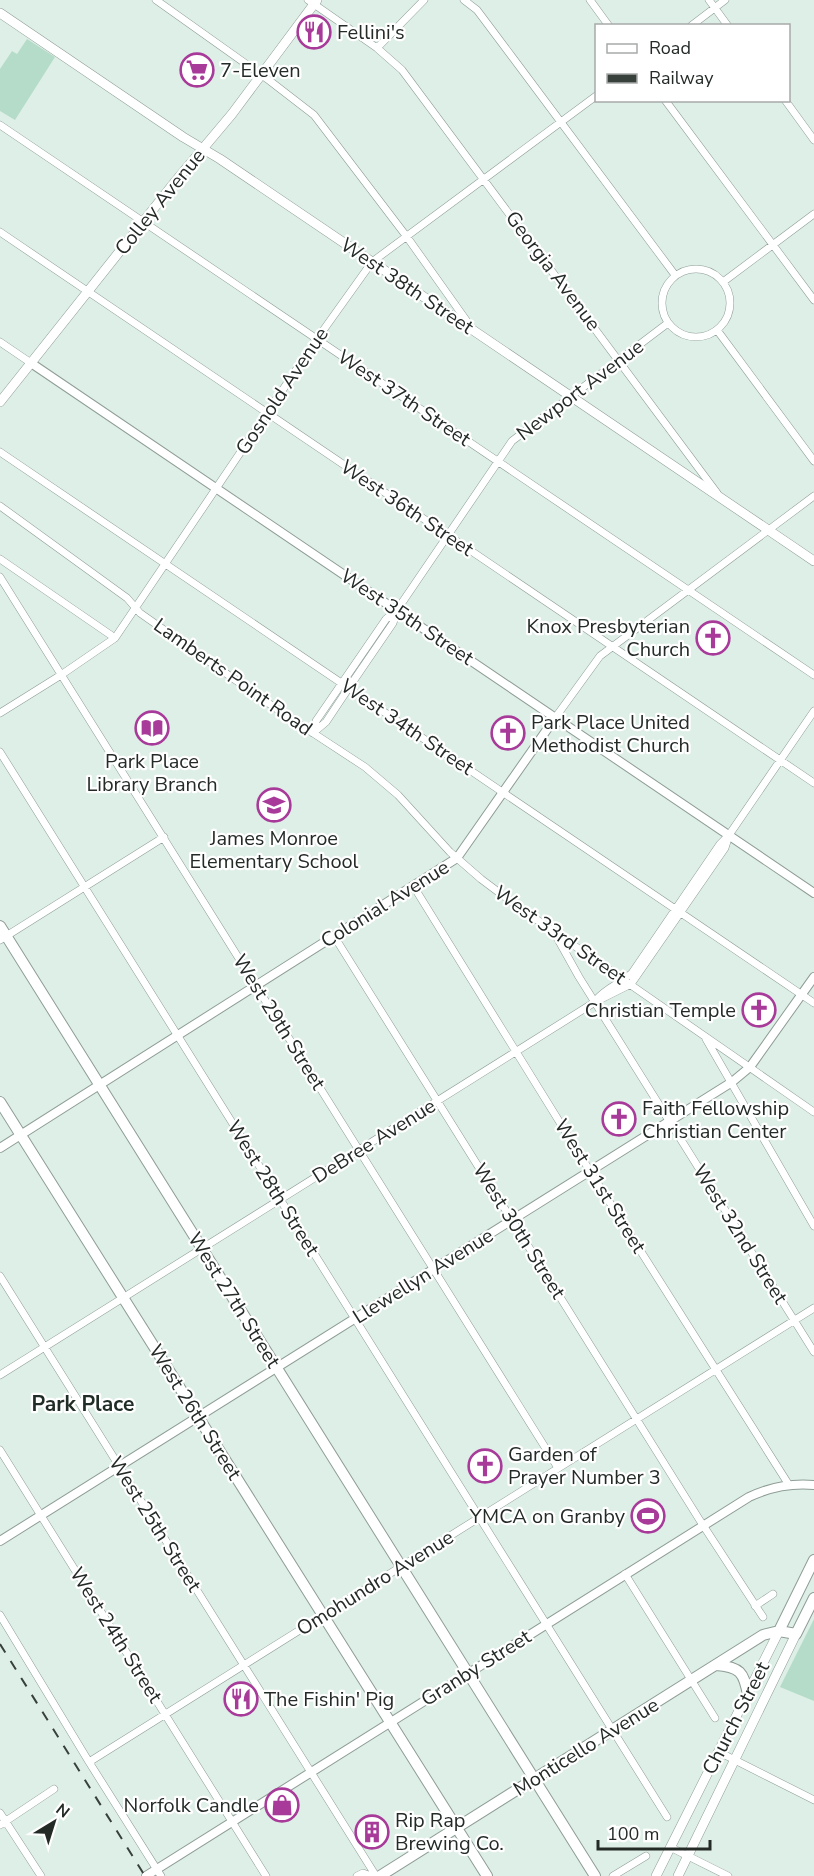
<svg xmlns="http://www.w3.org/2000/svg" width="814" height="1876" font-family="'Nunito Sans',sans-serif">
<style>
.green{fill:#b5dcc9}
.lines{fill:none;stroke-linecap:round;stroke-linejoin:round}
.minor-casing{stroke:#8e9d96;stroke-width:8}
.tertiary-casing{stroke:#8e9d96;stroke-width:10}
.secondary-casing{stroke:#8e9d96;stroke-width:10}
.primary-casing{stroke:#8e9d96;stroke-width:12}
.minor{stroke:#fff;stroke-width:7}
.tertiary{stroke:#fff;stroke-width:8}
.secondary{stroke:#fff;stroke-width:9}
.primary{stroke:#fff;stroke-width:10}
.rail{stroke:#38403c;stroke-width:2;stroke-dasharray:10 10;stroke-linecap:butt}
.labels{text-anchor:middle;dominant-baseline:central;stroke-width:4.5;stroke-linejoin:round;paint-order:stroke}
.poi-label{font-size:20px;fill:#242b27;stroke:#fff;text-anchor:start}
.street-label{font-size:20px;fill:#242b27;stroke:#fff}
.neighbourhood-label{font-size:21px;font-weight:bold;fill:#202d26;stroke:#fff}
</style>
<rect width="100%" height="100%" fill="#deefe7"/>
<!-- green -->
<path class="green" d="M27 39 55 57 15 120 0 111V69L12 51 17 54Z
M814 1619V1701L780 1687Z"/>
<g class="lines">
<!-- minor casing -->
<g class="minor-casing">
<path id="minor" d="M156 0 270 81 314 115 407 237 471 327
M308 0 377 48 402 70 717 493
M464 0 477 10 513 58 675 275
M590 0 609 26
M709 0 728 26
M691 26 725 0
M377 48 424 0
M665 100 814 300
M785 100 814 140
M0 125 814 675
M0 232 814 783
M662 303a34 34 0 1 1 68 0a34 34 0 1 1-68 0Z
M723 282 814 214
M717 330 814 461
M0 342 31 363
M0 452 814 1003
M0 506 127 598 140 613 281 712 365 767 398 795 450 852 481 879 517 906 814 1112
M0 559 115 638
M0 577 558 1468
M0 713 61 675 115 638 317 339 372 262 596 96
M555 718 600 656 814 496
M313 733 316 721 386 619 397 610 512 441 668 323
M313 733 326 722 352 683 393 623 397 610
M0 752 667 1817
M414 887 593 1176 789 1485
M555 934 579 977 814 1352
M334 936 699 1519 763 1617
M0 940 164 837
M596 1000C606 988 621 983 632 973L720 844 729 835 814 711
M706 1039 814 1226
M0 1276 376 1876
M0 1375 595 1002 631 984 725 848 729 835
M0 1450 266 1876
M625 1574 715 1718
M755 1606 773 1594
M0 1615 89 1762 161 1876
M719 1752 814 1800
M89 1762 814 1308
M0 1813 41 1876
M0 1825 54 1789
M670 1847 728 1876
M357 1876 363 1873 371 1876
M613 1876 646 1856"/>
</g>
<!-- tertiary casing -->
<g class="tertiary-casing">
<path id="tertiary" d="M31 363 814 893
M0 1148 457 858 555 718
M0 1541 732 1082 750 1067 814 977
M146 1876 749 1497C770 1487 791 1483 814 1485"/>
</g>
<!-- secondary casing -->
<g class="secondary-casing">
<path id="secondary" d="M0 13 183 137 220 159 814 561
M0 402 174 183 232 114 317 0
M656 1876 779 1631
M678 1876 796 1634"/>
</g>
<!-- primary casing -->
<g class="primary-casing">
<path id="primary" d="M0 926 595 1876
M0 1102 487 1876
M779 1631 814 1560
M716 1665C740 1667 744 1672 748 1695
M380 1876 763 1635 779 1631 796 1634 814 1598"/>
</g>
<!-- minor -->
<use href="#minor" class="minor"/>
<!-- tertiary -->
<use href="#tertiary" class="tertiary"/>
<!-- secondary -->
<use href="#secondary" class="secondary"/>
<!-- primary -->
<use href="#primary" class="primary"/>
<!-- rail -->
<path class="rail" d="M0 1644 145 1876"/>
</g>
<!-- icons -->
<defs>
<g id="restaurant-ring" transform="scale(1.725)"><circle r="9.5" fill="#fff" stroke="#a83b9a" stroke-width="1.5"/><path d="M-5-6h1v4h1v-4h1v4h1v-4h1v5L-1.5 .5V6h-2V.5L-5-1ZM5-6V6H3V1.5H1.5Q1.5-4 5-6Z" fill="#a83b9a"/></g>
<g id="supermarket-ring" transform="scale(1.725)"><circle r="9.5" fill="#fff" stroke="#a83b9a" stroke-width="1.5"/><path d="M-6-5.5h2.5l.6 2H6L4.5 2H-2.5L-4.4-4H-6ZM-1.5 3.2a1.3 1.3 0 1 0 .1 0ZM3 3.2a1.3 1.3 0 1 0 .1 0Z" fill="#a83b9a"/></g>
<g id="church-ring" transform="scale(1.725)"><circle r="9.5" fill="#fff" stroke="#a83b9a" stroke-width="1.5"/><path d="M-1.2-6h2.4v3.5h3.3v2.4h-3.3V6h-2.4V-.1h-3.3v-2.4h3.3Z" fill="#a83b9a"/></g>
<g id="library-ring" transform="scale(1.725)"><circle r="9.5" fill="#fff" stroke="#a83b9a" stroke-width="1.5"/><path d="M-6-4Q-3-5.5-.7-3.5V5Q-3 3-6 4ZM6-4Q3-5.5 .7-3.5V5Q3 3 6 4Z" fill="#a83b9a"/></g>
<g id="school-ring" transform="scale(1.725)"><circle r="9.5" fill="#fff" stroke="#a83b9a" stroke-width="1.5"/><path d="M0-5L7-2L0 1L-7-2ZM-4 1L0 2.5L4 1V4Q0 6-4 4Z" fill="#a83b9a"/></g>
<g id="stadium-ring" transform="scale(1.725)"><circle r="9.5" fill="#fff" stroke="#a83b9a" stroke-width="1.5"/><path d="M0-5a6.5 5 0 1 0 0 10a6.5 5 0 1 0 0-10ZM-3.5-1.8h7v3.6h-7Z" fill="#a83b9a"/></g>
<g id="shop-ring" transform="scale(1.725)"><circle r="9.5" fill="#fff" stroke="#a83b9a" stroke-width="1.5"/><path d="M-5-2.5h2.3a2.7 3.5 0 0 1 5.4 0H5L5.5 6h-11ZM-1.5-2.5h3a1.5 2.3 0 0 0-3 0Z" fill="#a83b9a"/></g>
<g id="building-ring" transform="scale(1.725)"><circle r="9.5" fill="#fff" stroke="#a83b9a" stroke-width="1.5"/><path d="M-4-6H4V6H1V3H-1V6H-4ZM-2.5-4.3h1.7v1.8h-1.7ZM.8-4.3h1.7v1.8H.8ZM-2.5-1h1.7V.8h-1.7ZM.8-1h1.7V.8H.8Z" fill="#a83b9a"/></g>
</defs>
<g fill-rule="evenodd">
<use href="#restaurant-ring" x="314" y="32"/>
<use href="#supermarket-ring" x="197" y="70"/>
<use href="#church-ring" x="713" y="638"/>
<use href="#library-ring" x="152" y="728"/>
<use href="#church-ring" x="508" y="733"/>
<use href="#school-ring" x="274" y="805"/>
<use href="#church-ring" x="759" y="1010"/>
<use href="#church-ring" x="619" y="1119"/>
<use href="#church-ring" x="485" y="1466"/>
<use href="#stadium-ring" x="648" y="1516"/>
<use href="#restaurant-ring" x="241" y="1699"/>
<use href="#shop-ring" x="282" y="1805"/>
<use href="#building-ring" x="372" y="1832"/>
</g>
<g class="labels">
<!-- poi labels -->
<g class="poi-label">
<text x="337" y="32">Fellini's</text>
<text x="220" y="70">7-Eleven</text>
<text x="690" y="626" text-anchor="end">Knox Presbyterian<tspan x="690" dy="23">Church</tspan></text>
<text x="531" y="722">Park Place United<tspan x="531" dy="23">Methodist Church</tspan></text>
<text x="152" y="761" text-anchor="middle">Park Place<tspan x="152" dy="23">Library Branch</tspan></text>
<text x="274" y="838" text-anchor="middle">James Monroe<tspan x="274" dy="23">Elementary School</tspan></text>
<text x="736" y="1010" text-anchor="end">Christian Temple</text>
<text x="642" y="1108">Faith Fellowship<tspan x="642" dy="23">Christian Center</tspan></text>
<text x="508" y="1454">Garden of<tspan x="508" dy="23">Prayer Number 3</tspan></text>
<text x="625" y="1516" text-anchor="end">YMCA on Granby</text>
<text x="264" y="1699">The Fishin' Pig</text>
<text x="259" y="1805" text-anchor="end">Norfolk Candle</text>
<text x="395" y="1820">Rip Rap<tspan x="395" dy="23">Brewing Co.</tspan></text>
</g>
<!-- street labels -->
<g class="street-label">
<text transform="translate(160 202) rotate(-51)">Colley Avenue</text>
<text transform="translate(553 271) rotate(53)">Georgia Avenue</text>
<text transform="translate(407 286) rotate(34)">West 38th Street</text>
<text transform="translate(580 390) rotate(-37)">Newport Avenue</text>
<text transform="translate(282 391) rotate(-56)">Gosnold Avenue</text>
<text transform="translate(404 398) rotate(34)">West 37th Street</text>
<text transform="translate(407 508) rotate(34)">West 36th Street</text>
<text transform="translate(407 617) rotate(34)">West 35th Street</text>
<text transform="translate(233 677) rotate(35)">Lamberts Point Road</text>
<text transform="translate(407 727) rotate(34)">West 34th Street</text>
<text transform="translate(385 904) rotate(-32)">Colonial Avenue</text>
<text transform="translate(560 935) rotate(35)">West 33rd Street</text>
<text transform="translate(279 1022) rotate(58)">West 29th Street</text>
<text transform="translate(374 1141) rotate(-32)">DeBree Avenue</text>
<text transform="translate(600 1186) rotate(58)">West 31st Street</text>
<text transform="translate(273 1188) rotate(58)">West 28th Street</text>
<text transform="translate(519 1231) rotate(58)">West 30th Street</text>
<text transform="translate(740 1234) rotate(58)">West 32nd Street</text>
<text transform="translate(423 1276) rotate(-32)">Llewellyn Avenue</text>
<text transform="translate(234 1300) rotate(58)">West 27th Street</text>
<text transform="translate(195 1412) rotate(58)">West 26th Street</text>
<text transform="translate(155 1524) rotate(58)">West 25th Street</text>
<text transform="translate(375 1583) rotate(-32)">Omohundro Avenue</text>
<text transform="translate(116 1635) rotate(58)">West 24th Street</text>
<text transform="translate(476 1668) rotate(-32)">Granby Street</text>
<text transform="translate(736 1718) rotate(-63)">Church Street</text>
<text transform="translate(586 1747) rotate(-32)">Monticello Avenue</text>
</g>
<!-- neighbourhood labels -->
<g class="neighbourhood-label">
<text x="83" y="1404">Park Place</text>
</g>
</g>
<!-- legend -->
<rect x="595" y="24" width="195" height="78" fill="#ffffff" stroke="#a7aaa9" stroke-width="1.5"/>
<rect x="607" y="44" width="30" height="9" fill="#ffffff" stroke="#a7aaa9" stroke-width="1.5"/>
<text x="649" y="54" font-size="18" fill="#242b27">Road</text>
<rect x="607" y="74" width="30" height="9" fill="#38403c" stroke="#a7aaa9" stroke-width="1.5"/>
<text x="649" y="84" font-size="18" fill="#242b27">Railway</text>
<!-- north arrow -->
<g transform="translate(54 1822) rotate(38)" stroke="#ffffff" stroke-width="4.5" paint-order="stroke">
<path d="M0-4.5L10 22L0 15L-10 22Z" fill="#242b27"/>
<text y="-9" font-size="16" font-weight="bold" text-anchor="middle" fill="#242b27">N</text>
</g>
<!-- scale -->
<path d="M598 1840v9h112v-9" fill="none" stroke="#242b27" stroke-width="3"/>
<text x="607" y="1840" font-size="18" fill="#242b27" stroke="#ffffff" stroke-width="4.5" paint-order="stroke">100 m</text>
</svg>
